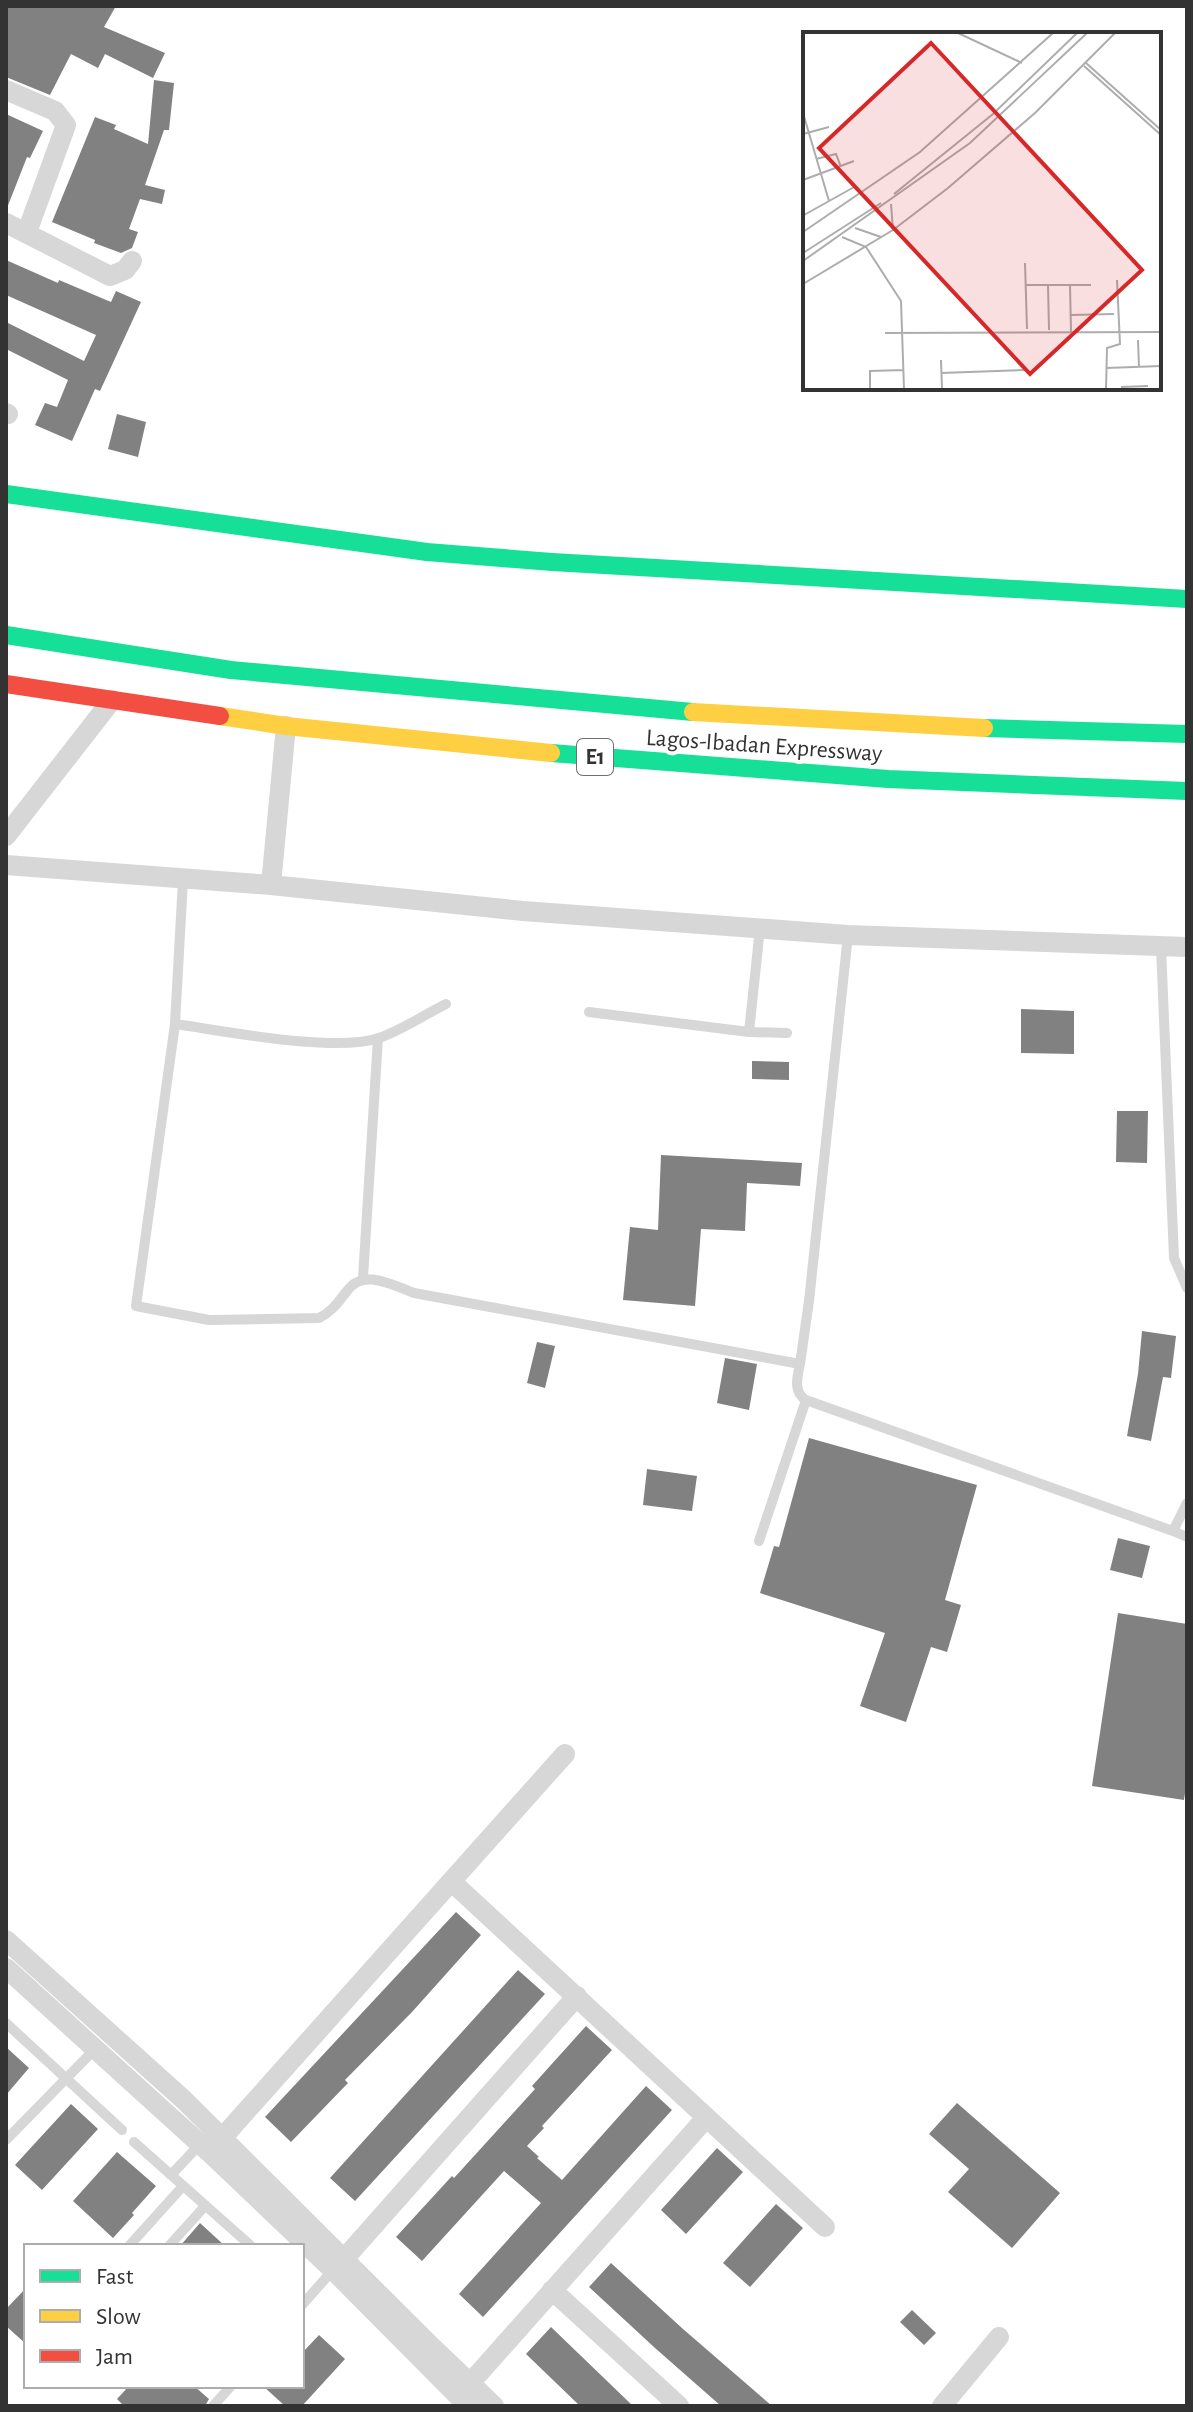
<svg xmlns="http://www.w3.org/2000/svg" width="1193" height="2412" font-family="'Alegreya Sans',sans-serif">
<style>
.building{fill:#818181}
.lines{fill:none;stroke-linecap:round;stroke-linejoin:round}
.lane{stroke:#d7d7d7;stroke-width:10}
.street{stroke:#d7d7d7;stroke-width:20}
.fast{stroke:#16e098;stroke-width:18}
.slow{stroke:#ffcf43;stroke-width:18}
.jam{stroke:#f24e42;stroke-width:18}
.labels{text-anchor:middle;dominant-baseline:central;stroke-width:8;stroke-linejoin:round;paint-order:stroke}
.shield{fill:#fff;stroke:#707070;stroke-width:2}
.shield-label{font-size:22px;font-weight:bold;fill:#333}
.street-label{font-size:24px;fill:#333;stroke:#fff}
.inset-road{fill:none;stroke:#adadad;stroke-width:2}
.view{fill:#d62828;fill-opacity:0.15;stroke:#d62828;stroke-width:4}
.inset-edge{fill:none;stroke:#333;stroke-width:4}
</style>
<rect width="100%" height="100%" fill="#fff"/>
<!-- building -->
<path class="building" d="M6 6H116L104 27 165 53 153 78 105 54 98 68 71 54 50 95 6 77Z
M154 80 174 83 169 130H164L145 185 165 190 162 204 140 199 129 229 138 232 132 248 121 253 94 243 95 240 52 222 95 117 116 125 114 129 148 144Z
M6 114 43 131 30 158 27 157 7 208Z
M6 260 58 283 59 280 111 302 116 291 141 302 100 391 95 389 72 441 35 425 45 403 57 407 68 380 6 349V322L84 361 96 335 6 295Z
M117 414 146 422 138 457 108 449Z
M1021 1009 1074 1011V1054L1021 1053Z
M752 1061 789 1062V1080L752 1079Z
M1117 1111H1148L1147 1163 1116 1162Z
M661 1155 802 1163 800 1186 747 1183 745 1231 701 1229 695 1306 623 1300 630 1227 658 1230Z
M1142 1331 1176 1336 1171 1378 1163 1377 1151 1441 1127 1436 1138 1374Z
M537 1342 555 1346 545 1388 527 1383Z
M725 1358 757 1364 749 1410 717 1403Z
M809 1438 977 1485 945 1600 961 1605 947 1652 931 1647 906 1722 860 1706 885 1633 760 1593 774 1546 779 1547Z
M647 1469 697 1476 692 1511 643 1505Z
M1118 1538 1150 1546 1142 1578 1110 1570Z
M1118 1613 1187 1624V1780L1184 1800 1092 1786Z
M456 1912 481 1935 412 2012 345 2080 348 2083 291 2142 265 2117Z
M518 1970 545 1994 355 2201 330 2178Z
M586 2026 612 2050 542 2126 544 2128 527 2146 539 2157 537 2158 562 2180 646 2086 672 2110 483 2317 459 2294 541 2203 504 2171 422 2261 396 2237 452 2176 454 2178 535 2089 532 2086Z
M6 2047 29 2068 6 2095Z
M957 2103 1060 2193 1012 2248 948 2192 969 2169 929 2134Z
M71 2104 98 2129 42 2190 15 2165Z
M717 2148 743 2172 686 2234 661 2210Z
M117 2152 156 2186 132 2213 134 2215 113 2238 73 2201Z
M776 2204 803 2228 750 2287 723 2263Z
M200 2223 225 2246H180Z
M611 2263 683 2329 772 2406H721L655 2348 589 2287Z
M26 2288V2344L6 2326V2309Z
M912 2310 936 2333 924 2345 900 2322Z
M551 2327 633 2406H580L526 2354Z
M319 2335 345 2359 302 2406H285L263 2386H302V2353Z
M129 2386H194L209 2399 205 2406H124L117 2399Z"/>
<g class="lines">
<!-- lane -->
<path class="lane" d="M183 880 175 1024 136 1306 209 1320 319 1318C332 1312 338 1302 347 1291 363 1268 392 1285 414 1293L800 1364C797 1378 793 1392 806 1400L1173 1531 1187 1503
M1161 947 1174 1258 1187 1288
M589 1012 749 1032 787 1033
M175 1024C225 1031 334 1053 379 1038 402 1030 424 1015 446 1004
M749 1032 760 928
M363 1278 378 1038
M800 1364 809 1301 848 935
M1173 1531 1187 1537
M759 1541 806 1400
M6 2023 122 2130
M6 2140 95 2049
M134 2142 250 2245
M171 2175 200 2144
M129 2246 183 2186
M169 2246 205 2206
M302 2305 333 2270
M213 2406 231 2386"/>
<!-- street -->
<path class="street" d="M6 90 55 111 66 125 27 232
M6 223 110 276 125 270 132 261
M6 413 8 414
M6 836 112 700
M6 865 271 885 523 911 848 935 1187 947
M271 885 286 726
M452 1882 825 2227
M6 1940 184 2100 431 2346 494 2406
M6 1968 210 2153 333 2270 468 2406
M223 2137 565 1754
M344 2259 577 1996
M552 2290 679 2406
M464 2390 706 2118
M942 2406 999 2337"/>
<!-- fast -->
<path class="fast" d="M6 494 427 552 552 562 1187 599
M6 635 231 670 693 712
M984 728 1187 734
M551 753 888 779 1187 791"/>
<!-- slow -->
<path class="slow" d="M693 712 984 728
M220 716 286 726 551 753"/>
<!-- jam -->
<path class="jam" d="M6 684 220 716"/>
</g>
<g class="labels">
<!-- shield labels -->
<rect class="shield" x="577" y="739" width="36" height="36" rx="6"/>
<g class="shield-label">
<text x="595" y="757">E1</text>
</g>
<!-- street labels -->
<g class="street-label">
<text transform="translate(764 746) rotate(4)">Lagos-Ibadan Expressway</text>
</g>
</g>
<!-- overview -->
<g transform="translate(803 32)">
<rect width="358" height="358" fill="#fff"/>
<path class="inset-road" d="M155 1 219 31M283 31 358 98M281 34 358 103M0 81 26 169M0 102 26 95M13 127 33 122 38 135M0 148 51 129M91 162 190 82 274 1M88 172 90 198M1 183 53 154M52 196 78 205M0 200 117 120 250 1M39 205 63 215 98 269 101 357M0 221 78 171M0 229 167 111 284 1M222 231 224 297M0 252 90 198 145 156 232 81 312 1M223 253H288M245 253 246 298M267 253 268 300M268 283 311 282M82 301 358 300M335 308 336 335M138 328 139 357M303 336 358 334M138 341 223 338M318 355 345 354M67 357V339L101 338M303 357 304 316 317 312 314 248"/>
<path class="view" d="M128 11 339 238 227 342 16 116Z"/>
<rect width="358" height="358" class="inset-edge"/>
</g>
<!-- border -->
<rect width="1193" height="2412" fill="none" stroke="#333333" stroke-width="16"/>
<!-- legend -->
<rect x="24" y="2244" width="280" height="144" fill="#ffffff" stroke="#adadad" stroke-width="2"/>
<rect x="40" y="2270" width="40" height="12" fill="#16e098" stroke="#adadad" stroke-width="2"/>
<text x="96" y="2284" font-size="24" fill="#333333">Fast</text>
<rect x="40" y="2310" width="40" height="12" fill="#ffcf43" stroke="#adadad" stroke-width="2"/>
<text x="96" y="2324" font-size="24" fill="#333333">Slow</text>
<rect x="40" y="2350" width="40" height="12" fill="#f24e42" stroke="#adadad" stroke-width="2"/>
<text x="96" y="2364" font-size="24" fill="#333333">Jam</text>
</svg>
